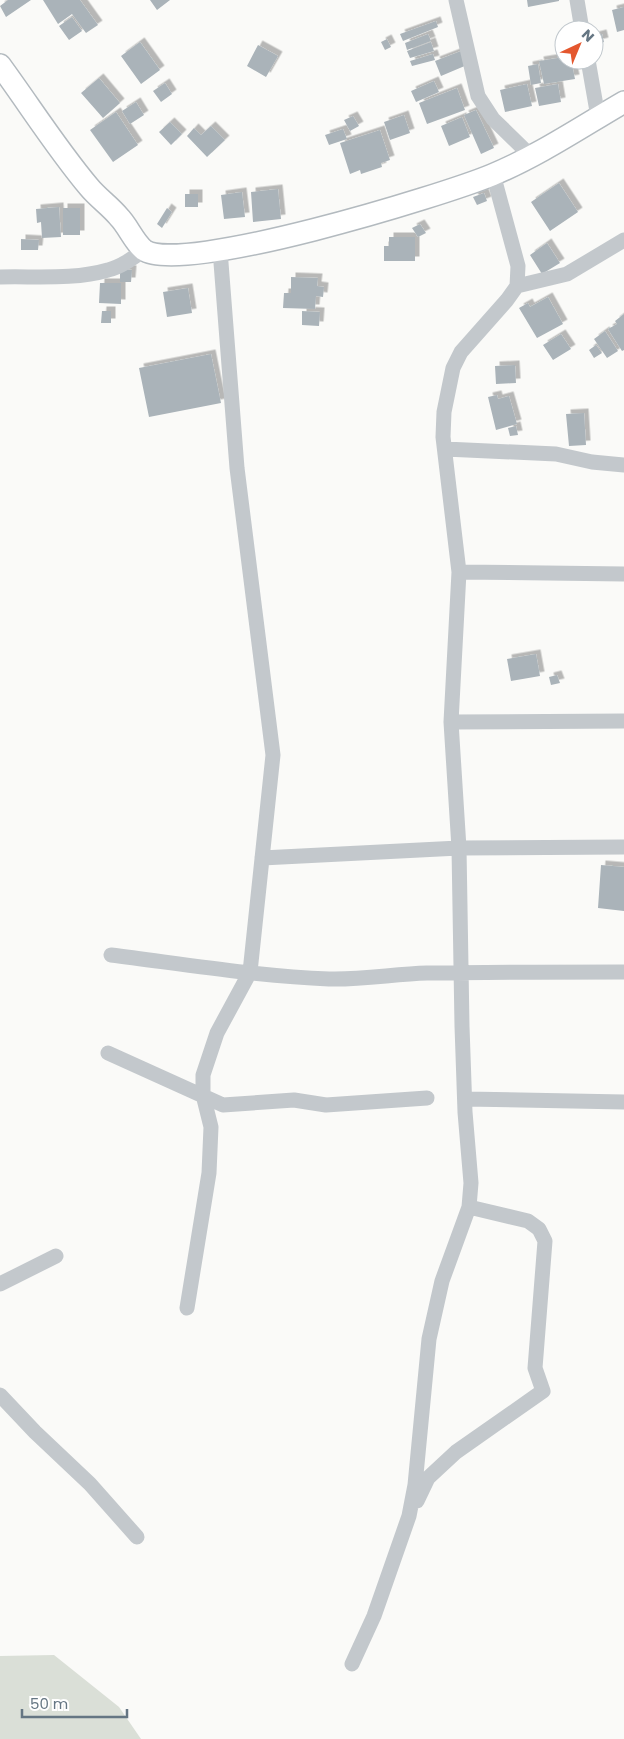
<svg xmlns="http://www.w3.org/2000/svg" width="624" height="1739" font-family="Poppins,sans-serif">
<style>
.green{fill:#dadfd7}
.building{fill:#aab3b9;filter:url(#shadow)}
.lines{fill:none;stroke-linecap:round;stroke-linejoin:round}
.secondary-casing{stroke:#b3babf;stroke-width:24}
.street{stroke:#c3c8cc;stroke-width:15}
.secondary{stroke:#fff;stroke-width:21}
</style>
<defs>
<filter id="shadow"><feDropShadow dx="4.5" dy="-4.5" stdDeviation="0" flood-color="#0004"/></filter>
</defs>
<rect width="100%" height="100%" fill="#fafaf8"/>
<!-- green -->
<path class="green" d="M54 1655 119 1707 141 1739H0V1656Z"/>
<!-- building -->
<path class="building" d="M8 0H31L6 17 0 6Z
M43 0H80L98 25 86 33 72 14 58 24Z
M150 0H170L157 10Z
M527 0H559V1L528 7Z
M624 7V30L617 32 612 10Z
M72 17 82 31 69 40 59 26Z
M436 21 438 27 403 41 400 34Z
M428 34 431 41 407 50 405 43Z
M602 34 604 42 596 44 594 36Z
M387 39 391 47 385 50 381 42Z
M140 42 160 70 141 84 121 56Z
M431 42 434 51 410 58 407 51Z
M258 45 278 56 266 77 247 66Z
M461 51 467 65 441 76 435 61Z
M433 54 435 60 412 66 410 61Z
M564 57V60H571L575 79 544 84 539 61Z
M538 64 541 83 531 85 528 66Z
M99 78 120 103 103 118 81 93Z
M434 81 439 92 416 102 411 91Z
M165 83 172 94 161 102 153 91Z
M527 84 532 106 505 112 500 90Z
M558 84 561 102 539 106 535 88Z
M457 88 465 110 427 124 419 103Z
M136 102 144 115 130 124 122 111Z
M476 110 494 148 481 154 464 115Z
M116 112 138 145 113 162 90 130Z
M404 115 410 133 390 140 384 122Z
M353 116 359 126 350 131 344 120Z
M462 117 470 137 449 146 441 126Z
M170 122 182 134 171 145 159 132Z
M211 126 225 140 207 157 187 136 194 128 201 135Z
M343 129 347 139 329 145 325 135Z
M380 130 390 160 381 163 382 167 361 174 360 170 350 174 340 143Z
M559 183 578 212 550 231 531 202Z
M278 189 281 219 253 222 251 192Z
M242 192 245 217 224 219 221 195Z
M484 193 487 201 477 205 473 197Z
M185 194H198V207H185Z
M59 207 61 237 42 238 41 222 37 223 36 209Z
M63 208H80V235H63Z
M167 208 172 212 162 228 157 224Z
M420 224 426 233 418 237 412 228Z
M389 237H415V261H384V246H389Z
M21 239 39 240 38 250H21Z
M547 243 560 263 542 274 530 255Z
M120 269 132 270 131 282H120Z
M291 277 318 278 317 286 324 287 323 297 316 296 315 309 283 308 284 293H291Z
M100 283H121V304L99 303Z
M188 288 192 313 167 317 163 292Z
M548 297 563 324 537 338 519 308 528 303 530 307Z
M102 311H111V323H101Z
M302 311 320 312 319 326 302 325Z
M624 314V350L622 351 608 329 617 324 615 321Z
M605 331 618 351 607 358 594 339Z
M561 334 571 349 553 360 543 345Z
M596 345 602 353 594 358 589 350Z
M211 354 221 403 149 417 139 368Z
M515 365 516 383 496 384 495 366Z
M497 395 498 399 509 396 517 424 496 430 488 397Z
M584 413 586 445 569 446 566 414Z
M516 426 518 435 510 436 508 428Z
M536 654 540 676 511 681 507 659Z
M557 675 560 683 551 685 549 677Z
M601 865 624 867V911L598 908Z"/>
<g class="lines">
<!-- secondary casing -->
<g class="secondary-casing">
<path id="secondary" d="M0 65C30 106 57 149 89 187 98 198 110 206 119 217 128 226 134 242 144 250 181 276 444 195 492 175 538 156 581 127 624 102"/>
</g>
<!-- street -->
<path class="street" d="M456 0 478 96 493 119 531 156
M577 0 582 30
M588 60 598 117
M0 277C35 276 74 280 108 270 121 267 133 258 144 250
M517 286 567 274 624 240
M445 449 556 454 592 462 624 465
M459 572 624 574
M451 722 624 721
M262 858 459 848 624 847
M111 955C183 964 256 976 329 979 362 980 394 974 427 973 493 972 558 972 624 972
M108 1053 223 1105 294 1100 326 1105 427 1098
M465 1099 624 1102
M0 1284 56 1256
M187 1308 209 1173 211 1127 203 1095V1075L217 1033 250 972 273 755 237 468 220 250
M0 1395 35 1432 90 1484 137 1537
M417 1501 428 1478 456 1452 543 1391 535 1368 545 1241 539 1229 528 1221 469 1207
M352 1664 374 1616 409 1516 415 1485 429 1339 442 1281 469 1207 471 1183 465 1112 462 1026 459 848 451 722 459 572 443 437 444 412 453 368 461 352 507 300 517 286 518 266 493 174"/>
<!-- secondary -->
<use href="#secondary" class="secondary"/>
</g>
<!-- north arrow -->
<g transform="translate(579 45) rotate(44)"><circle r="24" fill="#ffffff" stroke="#c1c8cd"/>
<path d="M0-4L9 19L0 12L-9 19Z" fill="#e4572e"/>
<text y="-8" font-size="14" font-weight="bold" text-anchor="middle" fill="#657683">N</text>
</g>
<!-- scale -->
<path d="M22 1709v8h105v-8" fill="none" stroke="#657683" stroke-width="2.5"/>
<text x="30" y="1709" font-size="15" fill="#657683" stroke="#ffffff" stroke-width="4" paint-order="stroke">50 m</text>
</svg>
